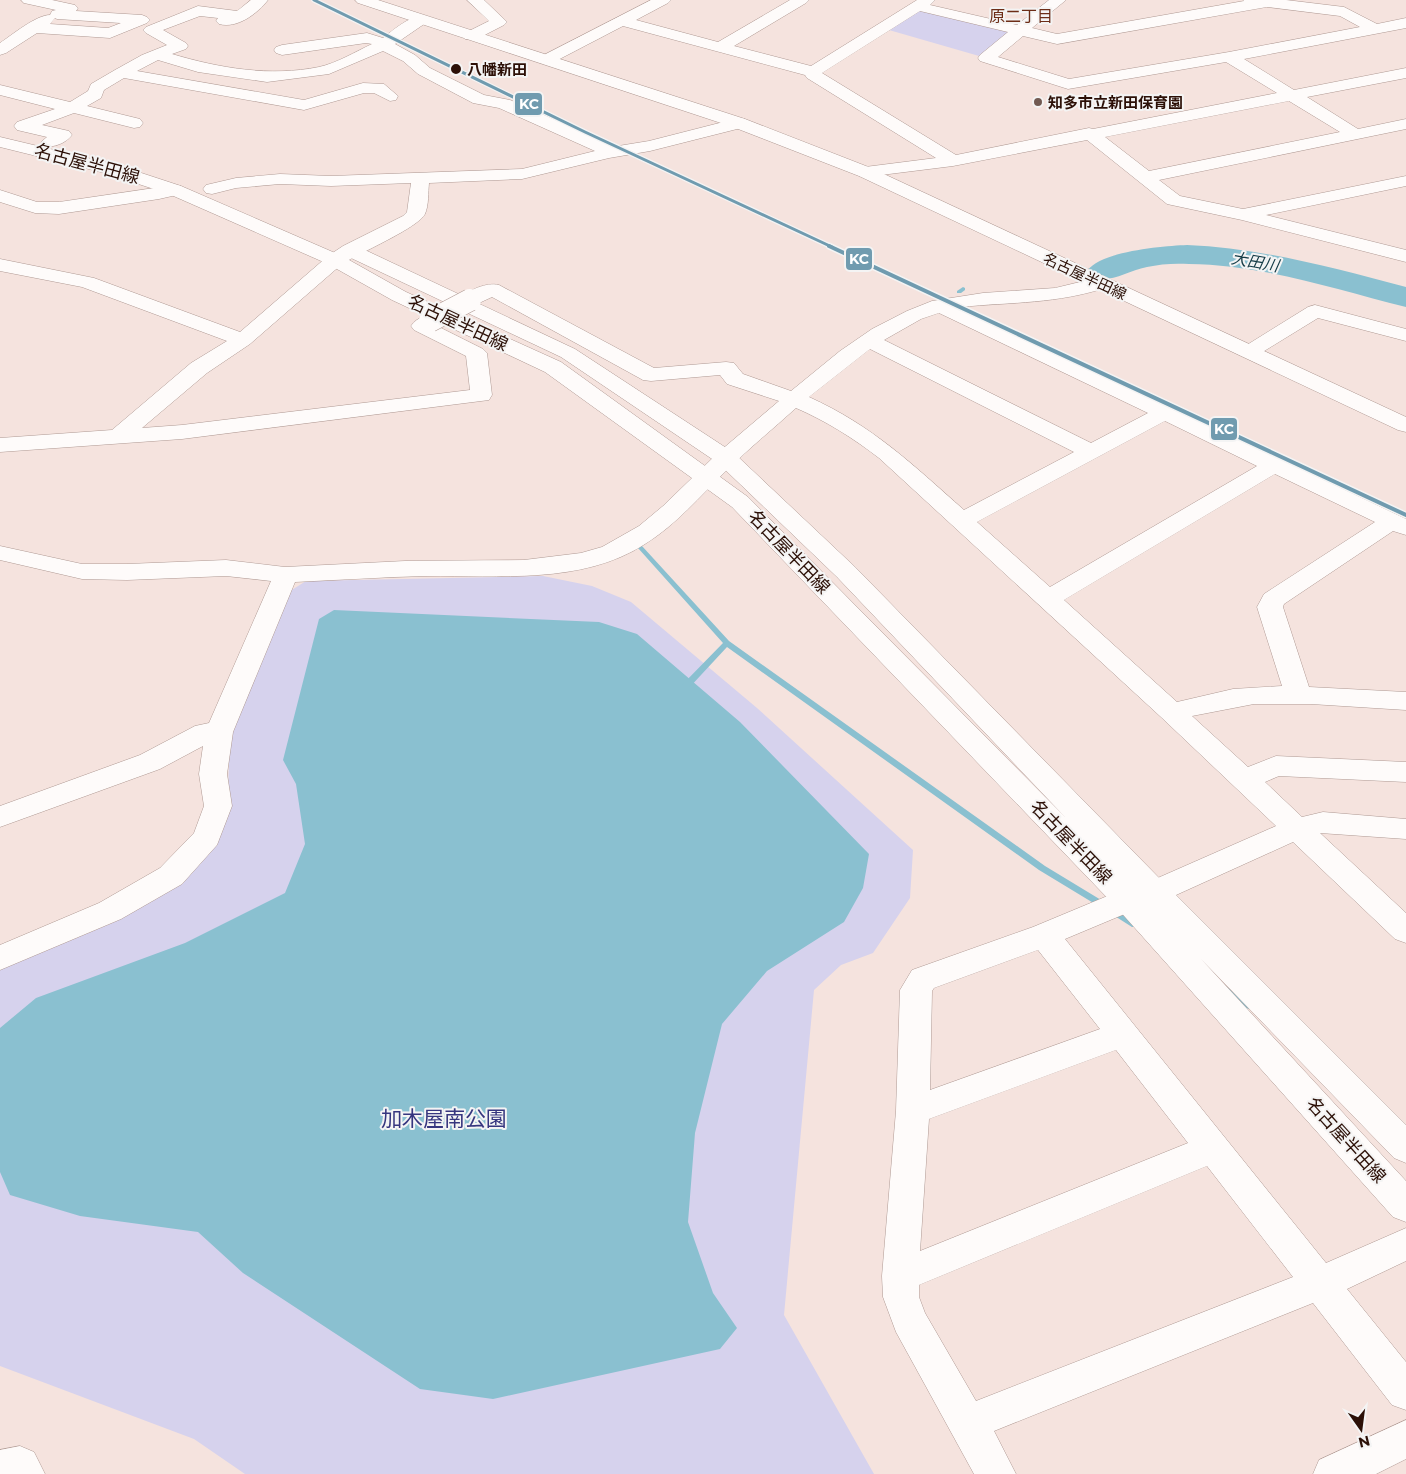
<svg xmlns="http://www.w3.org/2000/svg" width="1406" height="1474" font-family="Montserrat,'Noto Sans JP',sans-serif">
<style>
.green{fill:#d6d2ed}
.water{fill:#8ac0d0}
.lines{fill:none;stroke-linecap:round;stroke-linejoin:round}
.stream{fill:#8ac0d0;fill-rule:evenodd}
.river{fill:#8ac0d0;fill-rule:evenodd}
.minor-casing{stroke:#af9993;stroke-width:1}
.major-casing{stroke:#af9993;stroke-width:1}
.minor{fill:#fefbfa;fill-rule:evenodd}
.major{fill:#fefbfa;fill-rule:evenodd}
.minor-bridge-casing{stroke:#af9993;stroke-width:23;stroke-linecap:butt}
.minor-bridge{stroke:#fefbfa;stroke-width:22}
.rail-1-far1-casing{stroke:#f4f4f4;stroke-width:5.5}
.rail-1-casing{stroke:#f4f4f4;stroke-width:7}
.rail-1-far1{stroke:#709baf;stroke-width:3}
.rail-1{stroke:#709baf;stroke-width:4}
.stop-dot{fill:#2c1007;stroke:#f4f4f4;stroke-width:2}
.poi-dot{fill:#725a52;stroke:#f4f4f4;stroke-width:2}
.labels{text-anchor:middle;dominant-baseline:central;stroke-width:4;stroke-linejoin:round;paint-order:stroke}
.far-stop-label{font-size:15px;font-weight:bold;fill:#2c1007;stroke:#f4f4f4;text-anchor:start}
.far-poi-label{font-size:15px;font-weight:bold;fill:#2c1007;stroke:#f4f4f4;text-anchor:start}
.far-street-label{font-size:15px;fill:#2c1007;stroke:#f4f4f4}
.far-neighbourhood-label{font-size:16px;fill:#6d2d17;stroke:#f4f4f4}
.far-water-label{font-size:16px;font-style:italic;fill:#143b46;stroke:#f4f4f4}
.street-label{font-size:18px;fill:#2c1007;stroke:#f4f4f4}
.near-park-label{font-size:21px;fill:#36367f;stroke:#f4f4f4}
.line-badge{stroke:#f4f4f4;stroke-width:2}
.badge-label{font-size:14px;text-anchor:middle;font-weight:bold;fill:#fff}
</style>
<rect width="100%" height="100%" fill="#f5e3de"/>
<!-- green -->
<path class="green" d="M917 6 1020 31 986 58 882 28Z
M543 576 592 586 631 602 757 708 913 850 910 898 873 953 841 965 814 990 784 1315 874 1474H245L194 1439 0 1366V969L112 923 227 817 230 735 287 593 306 581Z"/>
<!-- water -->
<path class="water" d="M334 610 599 622 637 634 740 722 869 854 863 888 844 922 767 971 722 1024 695 1133 688 1222 713 1293 737 1328 720 1349 493 1399 420 1389 243 1273 198 1232 80 1216 10 1195 0 1172V1028L36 998 185 943 285 893 305 844 296 784 283 760 319 619Z"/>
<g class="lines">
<!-- stream -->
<path class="stream" d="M1103 269 1105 270V272L1098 274 1095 272Z
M963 287 965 288V290L961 293H957V291Z
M640 545 642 546 729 641 1045 866 1106 903 1107 905 1106 907H1100L1039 870 727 647 688 689H682L681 687 682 685 723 643 638 548 637 547 638 546Z
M1113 908 1138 923 1139 925 1138 927H1132L1110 913 1109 911 1110 909Z
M1226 986 1252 1004 1253 1006 1252 1008 1249 1009 1246 1008 1223 991 1222 989 1223 987Z"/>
<!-- river -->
<path class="river" d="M1187 245C1262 248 1333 268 1406 287V307C1334 289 1264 265 1189 264 1175 263 1160 264 1147 267 1127 271 1113 283 1092 278L1087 271C1101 251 1163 246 1187 245Z"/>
<!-- minor casing -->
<g class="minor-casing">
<path id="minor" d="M21 0H52L75 5 78 8 76 11 142 15 147 17 150 20 147 23 110 38 37 33 6 53 0 55V43C12 35 36 15 50 15L52 11 56 10 24 3ZM55 18 57 19 121 23 108 28 50 24Z
M251 0H268C257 14 237 29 219 24L216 21 218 18 200 16 163 30 186 43 188 46 186 49 172 54C219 68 270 77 319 67 337 63 355 52 372 44L366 43 282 55 276 53 274 50 276 47 282 45 367 33 383 38C395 29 412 13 427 17L430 20 395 44 415 55 430 68 484 95 510 100 603 141 612 147 649 141 739 118 745 119 748 123 745 127 650 151 609 158 522 179 429 183C428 192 429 205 425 214 418 228 359 253 342 264L250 344 207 373 142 428 182 425 470 390 466 356 414 330 411 326C417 317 427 314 437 317L440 321 437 326 483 349 487 353 492 395 489 400 182 439 0 452V438L112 430 191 363 227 341 82 287 0 271V259L94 278 240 332 328 256 343 246 403 216 407 212 411 183 331 186 280 184 236 188 212 194 206 193 203 189 206 185 236 178 280 174 331 176 522 169 595 151 499 108 473 103 418 74 403 61 383 51 329 74 267 82 198 72 158 60 137 71 304 100 363 83 384 84 398 96 396 100 390 101 374 93H364L304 110 124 78 104 90 101 98 87 106 140 119 143 123 140 127 134 128 74 113 42 125 69 131 72 135C66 143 54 148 44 146L41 142 47 137 17 130 14 126 17 122 55 109 0 95V85L70 102 88 91 91 84 115 70 142 55 167 45 146 33 143 30 146 27 198 6 237 11Z
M467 0H484L507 22 504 25 477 39H465L463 36 465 33 489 21Z
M651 0H671L668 3 636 20 718 42 790 0H809L806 3 734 46 811 66 917 0H935L930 5 1017 25 1049 0H1066L1032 28 1057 34 1244 1 1243 0H1286L1344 7 1377 24 1406 18V28L1244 59 1294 90 1406 68V78L1307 97 1358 129 1406 119V129L1159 180 1180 196 1243 209 1406 176V186L1266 215 1406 250V262L1242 220 1167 204 1087 140 953 166 865 177 859 176 856 172 859 168 865 167 936 158 807 78 805 75 623 26 552 63H540L538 60 540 57ZM1267 7 1340 16 1360 27 1229 52 1069 79 998 57 1023 36 1057 44ZM920 11 1008 32 980 55 978 58 980 61 1068 89 1226 62 1277 93 1093 129 1089 128 956 155 822 73ZM1289 101 1340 132 1149 171 1105 137Z
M175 185 181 186 184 190 181 194 159 199 59 214 35 213 0 202V190L37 202H59Z
M1101 277 1108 279 1111 283 1108 287C1057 304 1012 302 960 307L1406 519V535L1393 531 1284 604 1283 607 1309 687 1406 692V710L1311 704H1254L1192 716 1248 767 1276 756 1406 762V782L1279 776 1265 782 1302 817 1323 812 1406 819V839L1320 833 1406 913V943L1395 939 1293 842 1165 900 1139 908 1065 939 1326 1263 1406 1228V1261L1347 1289 1406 1362V1410L1392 1405 1313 1303 994 1431 1016 1474H974L896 1332 883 1297 882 1276 896 1111 900 990 912 970 1033 927 1117 892 1144 884 1276 826 1162 718 879 458C853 438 826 421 796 408 773 429 748 449 726 471 700 496 676 525 645 544 582 585 498 575 427 576 383 577 339 580 295 582L233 732 227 774 232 806 217 845 182 884 121 919 0 970V945L99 903 160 868 194 833 204 806 199 774 203 746 160 769 0 827V806L140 755 195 726 209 723 271 581 226 576 127 580 82 579 0 560V546L82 564H127L226 560 285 567 405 561 524 560 581 553 602 547 639 526 663 506 720 451 779 401 727 384 720 375 651 381 643 380 492 297 477 304 470 306 463 304 460 300C467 290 487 282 499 285L654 368 726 362 734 363 743 374 791 391 840 351 872 329 907 311 932 301 983 293 1055 288ZM939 313 1148 413 1091 443 884 340 921 319ZM870 349 1074 452 964 510C912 464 873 426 809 397ZM1165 421 1257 466 1050 587 977 522ZM1275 474 1375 522 1264 594 1257 607 1282 686 1233 689 1177 702 1064 600ZM1038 950 1100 1029 930 1090 932 991 934 988ZM1116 1050 1188 1143 920 1251 929 1119ZM1207 1166 1293 1277 976 1401 925 1313 919 1297V1285Z
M1315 305 1406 329V341L1318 318 1256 356 1249 358 1242 356 1239 352 1242 348 1308 307Z
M1406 1420V1459L1376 1474H1313L1319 1460Z
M20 1446 34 1452 45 1474H0V1450Z"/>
</g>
<!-- major casing -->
<g class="major-casing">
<path id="major" d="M355 0H378L745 119 871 168 1406 417V432L1398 430 859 176 733 127 358 3Z
M0 137 117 165 181 186 342 256 406 292 561 362 748 497 1066 818 837 577 718 463 561 357 351 258 348 254 351 250 358 248 365 250 575 349 734 453 855 567 1165 884 1406 1125V1163L1394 1158 1201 959 1406 1181V1222L1393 1217 1117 908 732 507 545 372 392 300 328 264 169 194 105 173 0 147Z"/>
</g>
<!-- minor -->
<use href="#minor" class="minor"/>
<!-- major -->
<use href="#major" class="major"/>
<!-- minor-bridge casing -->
<g class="minor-bridge-casing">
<path id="minor-bridge" d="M430 321 470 300"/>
</g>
<!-- minor-bridge -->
<use href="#minor-bridge" class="minor-bridge"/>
<!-- rail-1-far1 casing -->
<g class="rail-1-far1-casing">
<path id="rail-1-far1" d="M314 0 585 132 832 247"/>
</g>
<!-- rail-1 casing -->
<g class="rail-1-casing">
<path id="rail-1" d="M829 246 1406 515"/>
</g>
<!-- rail-1-far1 -->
<use href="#rail-1-far1" class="rail-1-far1"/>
<!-- rail-1 -->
<use href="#rail-1" class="rail-1"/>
</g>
<!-- markers -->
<circle class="stop-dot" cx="456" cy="69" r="6"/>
<circle class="poi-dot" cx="1038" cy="102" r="5"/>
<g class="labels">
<!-- far-stop labels -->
<g class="far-stop-label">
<text x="467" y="69">八幡新田</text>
</g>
<!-- far-poi labels -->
<g class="far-poi-label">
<text x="1048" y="102">知多市立新田保育園</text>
</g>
<!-- far-street labels -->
<g class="far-street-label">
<text transform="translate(1085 276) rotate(25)">名古屋半田線</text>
</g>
<!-- far-neighbourhood labels -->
<g class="far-neighbourhood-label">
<text x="1021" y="16">原二丁目</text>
</g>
<!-- far-water labels -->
<g class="far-water-label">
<text transform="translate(1255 262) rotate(10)">大田川</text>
</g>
<!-- street labels -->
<g class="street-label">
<text transform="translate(87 164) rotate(15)">名古屋半田線</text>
<text transform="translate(458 323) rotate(25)">名古屋半田線</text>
<text transform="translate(789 552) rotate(46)">名古屋半田線</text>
<text transform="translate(1071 842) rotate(46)">名古屋半田線</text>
<text transform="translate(1346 1140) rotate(48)">名古屋半田線</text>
</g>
<!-- near-park labels -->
<g class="near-park-label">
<text x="444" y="1118">加木屋南公園</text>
</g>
</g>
<g class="line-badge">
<rect x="514" y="92" width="29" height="24" rx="5" fill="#709baf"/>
<rect x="845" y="247" width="28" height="24" rx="5" fill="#709baf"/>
<rect x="1210" y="417" width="28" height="24" rx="5" fill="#709baf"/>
</g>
<g class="badge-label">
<text x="529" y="109">KC</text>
<text x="859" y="264">KC</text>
<text x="1224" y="434">KC</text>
</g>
<!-- north arrow -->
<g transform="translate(1361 1429) rotate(166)" stroke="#f4f4f4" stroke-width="4" paint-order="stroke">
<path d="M0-4L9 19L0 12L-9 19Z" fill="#2c1007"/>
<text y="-8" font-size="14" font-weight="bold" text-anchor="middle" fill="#2c1007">N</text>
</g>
</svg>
